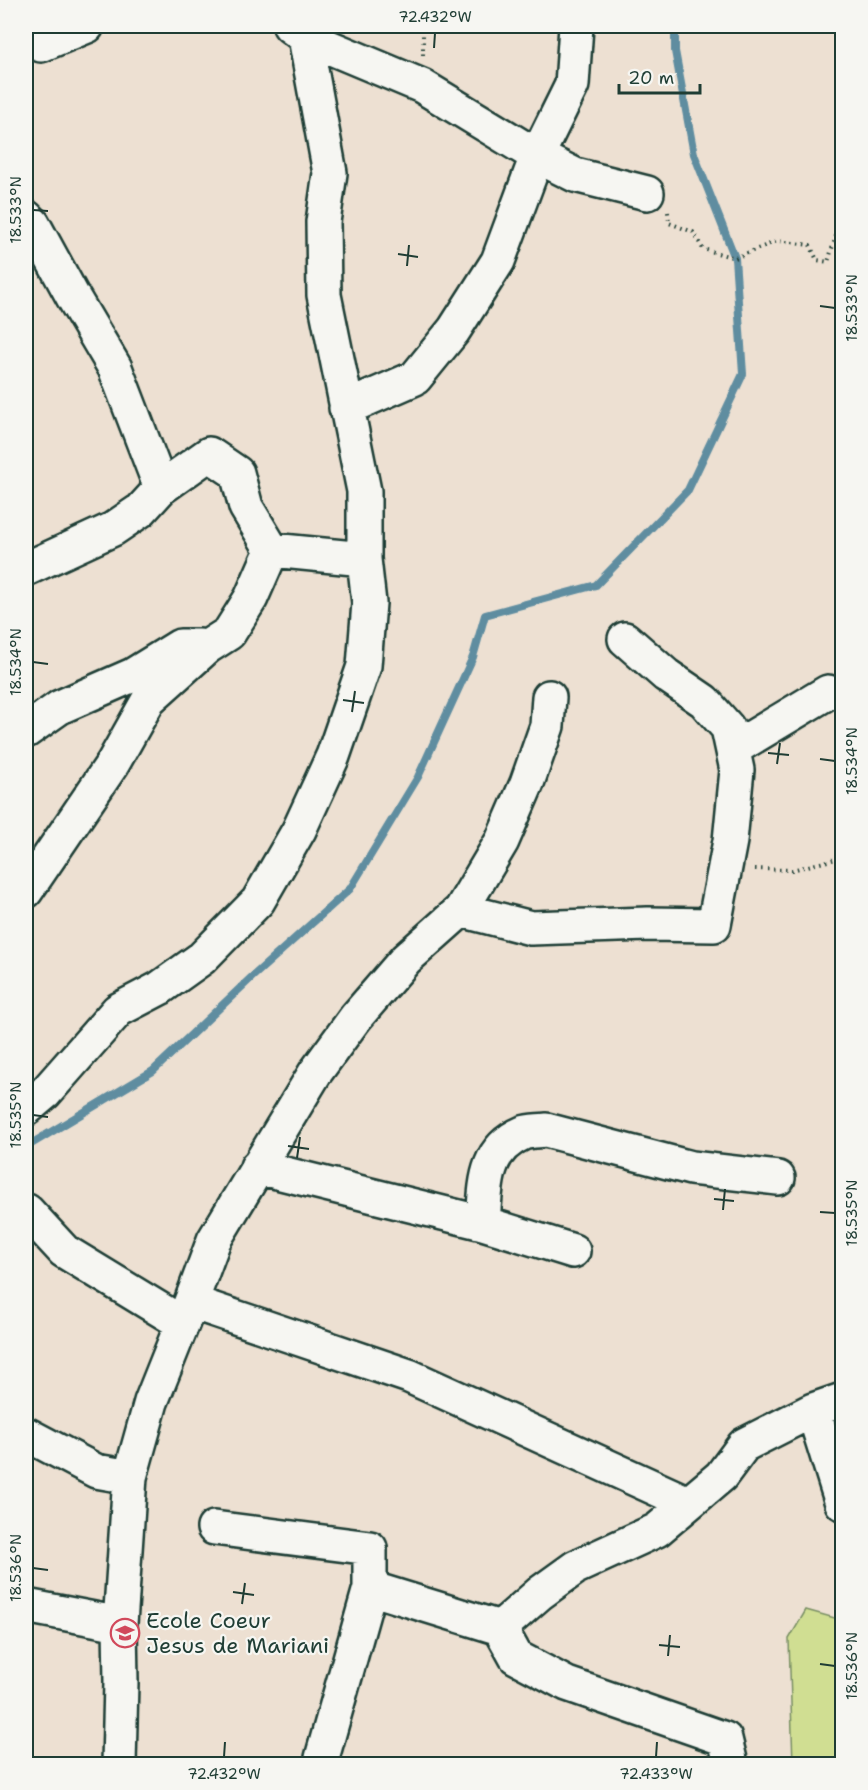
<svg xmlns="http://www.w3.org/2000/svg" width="868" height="1790" font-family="'Shantell Sans',sans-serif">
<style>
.green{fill:#d0de92;stroke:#788e63;stroke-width:1.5}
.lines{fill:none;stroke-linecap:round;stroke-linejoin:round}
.stream{stroke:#5f8da0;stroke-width:8}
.minor-casing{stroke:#1f3d34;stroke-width:38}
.path{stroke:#1f3d34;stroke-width:4;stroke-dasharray:1.5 4.5;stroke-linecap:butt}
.minor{stroke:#f6f6f2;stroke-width:33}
.ticks{fill:none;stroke:#1f3d34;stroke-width:2}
.labels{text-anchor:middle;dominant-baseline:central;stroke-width:4.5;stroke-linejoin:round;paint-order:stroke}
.poi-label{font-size:22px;fill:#1f3d34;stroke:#f6f6f2;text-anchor:start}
.neatline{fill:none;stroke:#1f3d34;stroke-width:2}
.ticks-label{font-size:15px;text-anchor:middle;fill:#1f3d34}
</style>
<rect width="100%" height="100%" fill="#ede0d2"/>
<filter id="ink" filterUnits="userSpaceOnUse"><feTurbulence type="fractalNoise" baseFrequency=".0167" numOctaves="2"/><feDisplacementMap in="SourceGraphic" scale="12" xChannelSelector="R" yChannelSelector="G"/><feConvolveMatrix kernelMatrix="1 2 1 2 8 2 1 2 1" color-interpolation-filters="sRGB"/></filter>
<g filter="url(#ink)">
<!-- green -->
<path class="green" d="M806 1610 842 1620V1764H793L789 1639Z"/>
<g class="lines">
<!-- stream -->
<path class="stream" d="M26 1147 153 1071 252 977 350 889 418 777 473 657 485 615 596 585 688 490 743 374 735 258 694 154 675 51V26"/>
<!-- minor casing -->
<g class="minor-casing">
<path id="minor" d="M305 37 422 86 537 156 575 175 647 193
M41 45 87 26
M26 217 33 224 73 297 115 368 161 488 209 454 237 473 246 507 272 550
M346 408 415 378 454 330 498 261 537 156 572 85 576 26
M26 569 113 529 141 510 161 488
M26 731 60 707 133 675 180 646H199
M733 749 828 692
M26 891 113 763 149 699 207 647 229 633 251 598 272 550 364 559
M461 910 531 928 648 924 714 925 730 841 737 770 728 728 704 701 666 675 625 639
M26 1109 45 1093 118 1010 160 988 202 958 258 901 299 830 333 756 364 666 369 603 364 559V491L324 295 323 222 330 173 305 37 290 26
M257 1167 483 1223 573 1251
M27 1211 64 1251 182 1323
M483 1223C486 1187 483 1150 523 1133 529 1131 539 1131 546 1130L691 1168 778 1178
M191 1302 409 1376 688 1503
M813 1410 842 1503
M26 1434 96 1471 130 1477
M214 1528 370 1548V1588
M26 1606 120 1624
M500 1628 516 1657 567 1684 725 1739 731 1764
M322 1758 370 1588 500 1628 540 1593 576 1567 657 1530 721 1476 744 1445 813 1410 842 1400
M119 1764 121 1682 120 1624 130 1477 151 1402 191 1302 214 1240 315 1073 356 1017 406 959 461 910 502 841 527 783 547 726 549 697"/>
</g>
<!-- path -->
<path class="path" d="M423 55V26
M668 212 669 223 693 232 703 249 735 258 777 241 810 245 817 260 828 262 841 219H842
M755 869 792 870 836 859 842 861"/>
<!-- minor -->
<use href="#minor" class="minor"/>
</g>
</g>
<!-- ticks -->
<path class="ticks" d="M434 48 435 33M33 210 48 211M398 254 418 257M407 266 409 245M820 306 835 308M33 662 48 664M343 700 364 703M352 712 355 691M768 753 789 755M820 759 835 761M777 764 780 743M33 1115 48 1117M288 1146 309 1149M297 1158 300 1137M714 1199 734 1201M723 1210 725 1189M820 1212 835 1213M33 1568 48 1570M233 1592 254 1595M242 1604 245 1583M659 1645 680 1647M668 1656 670 1635M820 1664 835 1666M224 1757 225 1742M656 1757 657 1742"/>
<!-- icons -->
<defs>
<g id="school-ring" transform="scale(1.5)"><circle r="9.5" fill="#f6f6f2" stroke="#d1495b" stroke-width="1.5"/><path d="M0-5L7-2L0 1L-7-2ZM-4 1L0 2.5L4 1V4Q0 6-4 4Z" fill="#d1495b"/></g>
</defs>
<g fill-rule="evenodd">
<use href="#school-ring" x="125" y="1633"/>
</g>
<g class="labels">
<!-- poi labels -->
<g class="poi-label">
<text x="146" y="1620">Ecole Coeur<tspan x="146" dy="25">Jesus de Mariani</tspan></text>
</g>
</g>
<!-- margin -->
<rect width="868" height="1790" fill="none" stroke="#f6f6f2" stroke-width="66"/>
<!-- scale -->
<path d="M619 84v9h81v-9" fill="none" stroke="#1f3d34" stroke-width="3"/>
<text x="628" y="84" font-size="18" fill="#1f3d34" stroke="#f6f6f2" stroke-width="4.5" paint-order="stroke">20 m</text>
<rect x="33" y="33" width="802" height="1724" class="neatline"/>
<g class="ticks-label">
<text x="435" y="22">72.432°W</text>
<text transform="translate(16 210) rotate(-90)" y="5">18.533°N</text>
<text transform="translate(852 308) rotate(-90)" y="5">18.533°N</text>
<text transform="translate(16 662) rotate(-90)" y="5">18.534°N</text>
<text transform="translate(852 761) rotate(-90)" y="5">18.534°N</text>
<text transform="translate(16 1115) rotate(-90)" y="5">18.535°N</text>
<text transform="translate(852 1213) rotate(-90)" y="5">18.535°N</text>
<text transform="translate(16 1568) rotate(-90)" y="5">18.536°N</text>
<text transform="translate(852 1666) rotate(-90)" y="5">18.536°N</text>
<text x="224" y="1779">72.432°W</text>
<text x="656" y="1779">72.433°W</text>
</g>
</svg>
